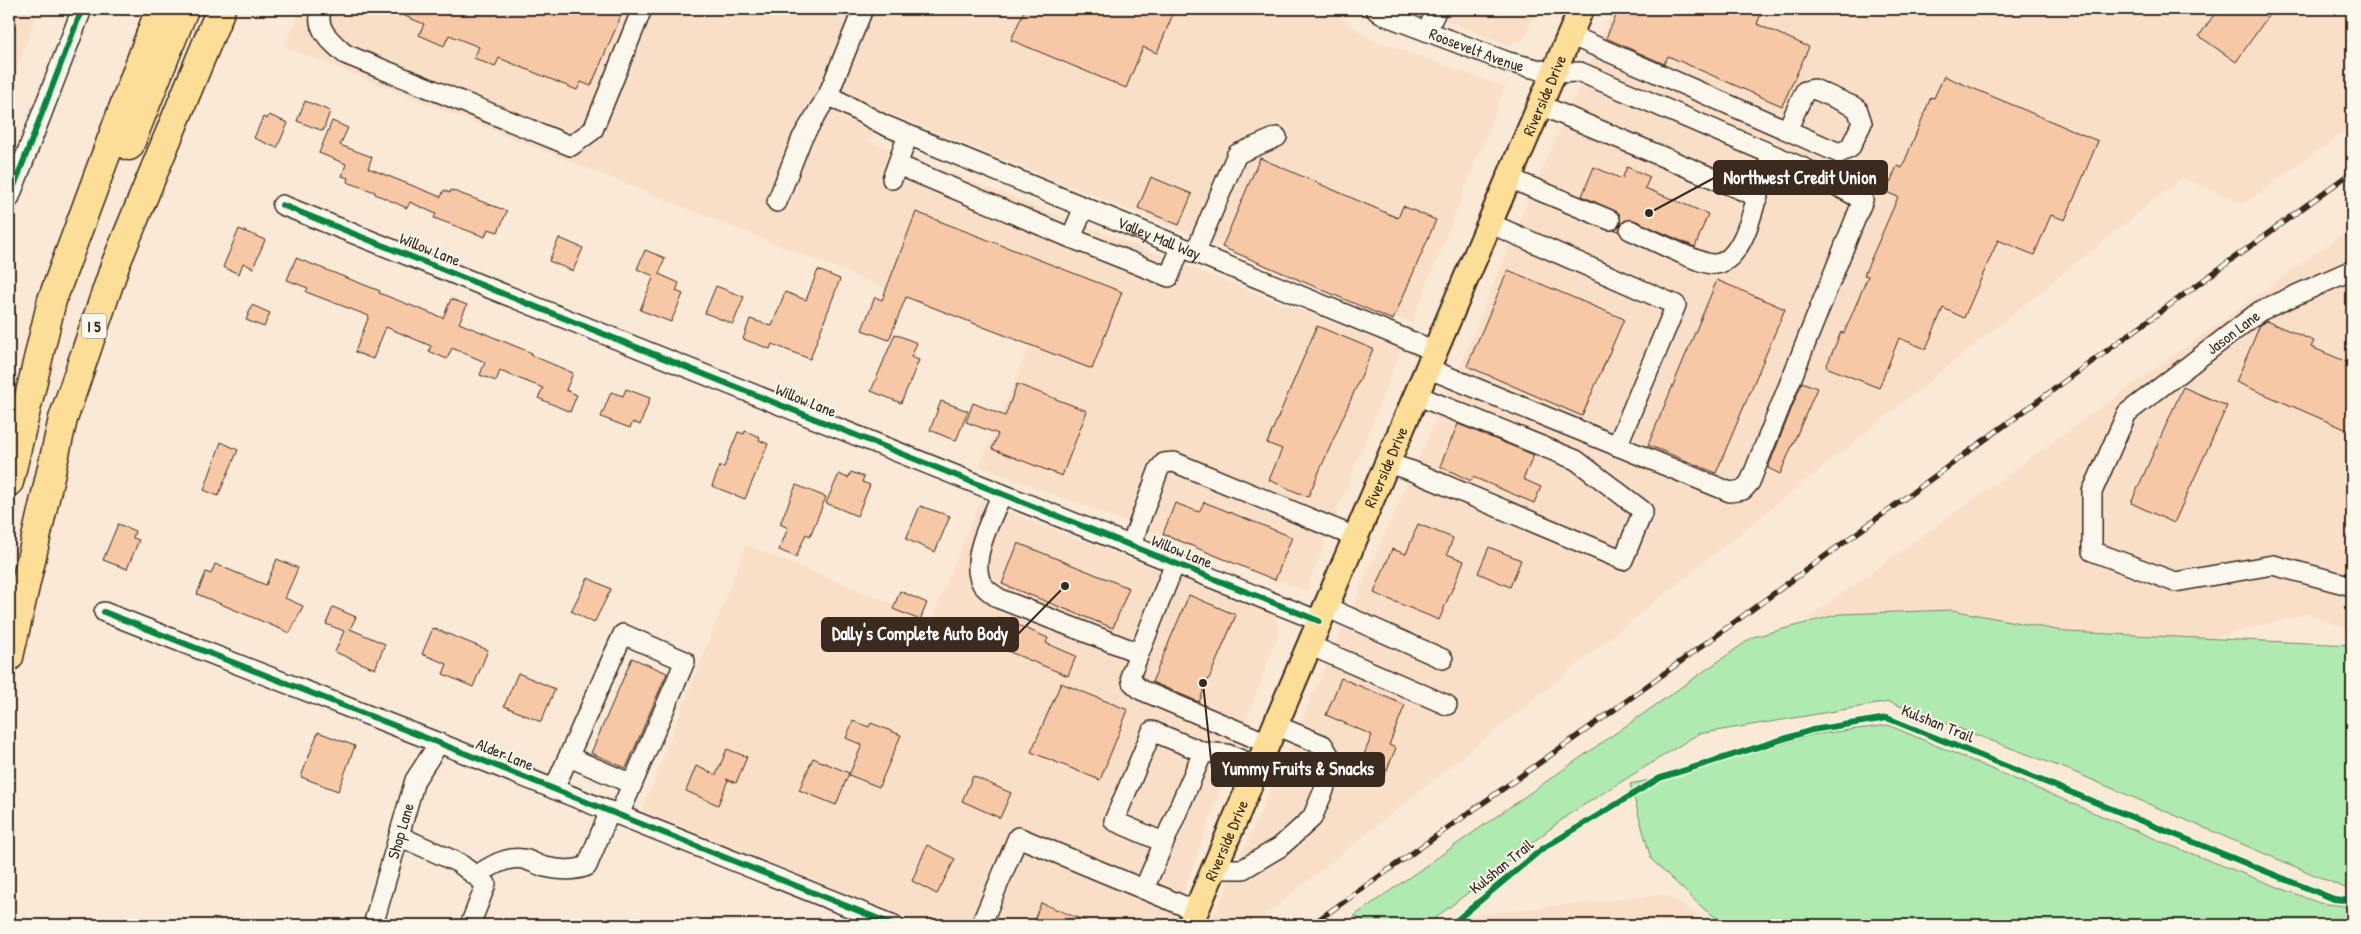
<svg xmlns="http://www.w3.org/2000/svg" width="2361" height="934" font-family="'Patrick Hand',sans-serif">
<style>
.built{fill:#f9dfc8}
.green{fill:#afebb1;stroke:#758a68}
.building{fill:#f7c8a6;stroke:#3b2a1e}
.lines{fill:none;stroke-linecap:round;stroke-linejoin:round}
.minor-casing{stroke:#3b2a1e;stroke-width:22}
.major-casing{stroke:#3b2a1e;stroke-width:28}
.highway-casing{stroke:#3b2a1e;stroke-width:31}
.path{stroke:#3b2a1e;stroke-width:3;stroke-dasharray:1 4;stroke-linecap:butt}
.minor{stroke:#fbf7ec;stroke-width:19}
.major{stroke:#fdde96;stroke-width:24}
.highway{stroke:#fdde96;stroke-width:28}
.rail-casing{stroke:#3b2a1e;stroke-width:5.5}
.rail{stroke:#fbf7ec;stroke-width:4;stroke-dasharray:11;stroke-linecap:butt}
.cycleway-casing{stroke:#fbf7ec;stroke-width:9}
.cycleway{stroke:#00873e;stroke-width:6}
.labels{text-anchor:middle;dominant-baseline:central;stroke-width:4;stroke-linejoin:round;paint-order:stroke}
.shield{fill:#fbf7ec;stroke:#75685c;stroke-width:1}
.shield-label{font-size:15px;font-weight:bold;fill:#3b2a1e}
.street-label{font-size:16px;fill:#3b2a1e;stroke:#fbf7ec}
.leader{fill:none;stroke:#3b2a1e;stroke-width:2}
.callout-dot{fill:#3b2a1e;stroke:#fbf7ec;stroke-width:2}
.callout{fill:#3b2a1e;stroke:#3b2a1e;stroke-width:2}
.callout-label{font-size:18px;text-anchor:middle;font-weight:bold;fill:#fff}
</style>
<rect width="100%" height="100%" fill="#fae9d7"/>
<filter id="ink" filterUnits="userSpaceOnUse"><feTurbulence type="fractalNoise" baseFrequency=".02" numOctaves="2"/><feDisplacementMap in="SourceGraphic" scale="10" xChannelSelector="R" yChannelSelector="G"/><feConvolveMatrix kernelMatrix="1 2 1 2 8 2 1 2 1" color-interpolation-filters="sRGB"/></filter>
<g filter="url(#ink)">
<!-- built -->
<path class="built" d="M9 9H39L9 87Z
M302 9H1332L1366 37 1505 87 1412 323 885 112 870 141 1401 350 1306 591 980 466 1029 346 283 46Z
M1416 9H1536L1524 39 1508 45Z
M1614 9H2352V126L2244 204 2182 178 1253 925H1210L1460 366 1524 209Z
M2352 227V630L2307 614 2185 645 1805 620Z
M980 501 1273 614 1280 629 1171 925H927L642 811 746 545 932 620Z
M1664 894 1714 925H1383Z"/>
<!-- green -->
<path class="green" d="M1952 610 2067 632 2352 645V891L2069 770 1889 702 1698 734 1568 815 1429 923 1421 925H1372L1354 916 1753 637 1840 614Z
M1888 725 2172 846 2319 903 2352 907V925H1728L1705 910 1651 859 1630 784 1691 772 1811 735Z"/>
<!-- building -->
<path class="building" d="M388 9H624L591 86 581 82 577 90 499 58 495 67 474 58 479 47 449 35 444 46 419 35 424 24Z
M1025 9H1175L1157 53 1143 47 1126 88 1011 40Z
M1619 9H1763L1757 24 1809 47 1782 106 1668 56 1664 64 1606 38Z
M2218 9H2273L2236 62 2199 36Z
M1944 76 2098 141 2065 220 2051 215 2034 255 1998 240 1964 318 1943 308 1926 349 1899 338 1879 388 1826 367 1841 332 1844 333 1868 276 1864 275 1898 197 1886 192 1897 166 1902 168 1931 97 1934 98Z
M305 101 330 111 323 131 297 121Z
M269 115 288 123 277 148 254 138 263 117 267 119Z
M332 121 348 128 340 145 372 157 368 168 441 197 444 190 450 193 451 190 507 211 498 232 488 229 485 237 434 218 436 214 410 202 407 208 375 194V192L347 182 348 178 342 176 346 164 319 153Z
M1260 158 1398 218 1403 206 1436 220 1393 320 1222 247Z
M1594 167 1622 179 1627 167 1650 177 1645 188 1708 214 1695 247 1634 220 1624 221 1619 231 1615 230 1621 224 1619 213 1582 196Z
M1151 177 1192 194 1179 225 1138 208Z
M916 212 1122 292 1092 369 906 297 889 340 862 330 875 297 882 300Z
M239 229 265 240 253 268 243 263 239 274 223 267Z
M559 238 583 248 573 271 549 261Z
M645 250 665 258 659 274 679 283 676 291 683 294 671 322 640 310 654 276 637 269Z
M296 258 380 291 379 293 443 318 451 299 467 305 459 323 532 353 531 355 573 373 566 390 577 395 570 412 538 398 543 388 500 371 496 381 480 375 485 362 452 348 447 359 429 351 431 346 386 327 373 359 355 352 369 316 306 292 308 288 287 280Z
M818 270 840 279 810 359 772 344 770 349 743 339 750 319 772 326 785 292 806 300Z
M1508 270 1624 319 1582 416 1467 366Z
M1717 280 1785 309 1716 473 1648 445Z
M716 286 744 297 733 324 705 313Z
M252 305 270 313 264 327 246 320Z
M2266 321 2314 341 2311 347 2352 364V432L2236 382 2260 325Z
M1317 326 1373 349 1308 497 1269 480 1282 449 1267 443Z
M895 334 917 343 911 357 919 360 901 403 871 391Z
M1802 382 1817 388 1780 474 1768 468Z
M1017 384 1087 411 1062 476 992 449 998 434 966 422 973 403 1005 416Z
M2183 387 2227 406 2174 523 2131 503Z
M626 389 650 398 640 425 633 422 630 428 601 417 611 392 623 396Z
M941 401 968 411 956 441 930 430Z
M1458 424 1534 455 1523 479 1541 487 1534 503 1473 477 1471 481 1440 466Z
M745 431 760 437 759 440 768 444 745 499 712 486 720 466 724 467 738 432 744 434Z
M221 442 238 450 218 496 204 490Z
M851 472 864 477 862 482 870 485 857 516 826 503 839 474 848 478Z
M796 485 826 497 810 536 806 534 796 557 779 550 788 528 780 524Z
M1204 502 1292 537 1275 580 1163 534 1175 503 1199 512Z
M920 506 950 516 935 552 906 539Z
M118 524 135 531 133 538 139 540 127 569 103 560Z
M1418 524 1453 538 1447 554 1464 561 1439 620 1374 593 1392 549 1406 554Z
M1018 543 1129 588 1113 628 1002 584Z
M1489 547 1521 560 1510 587 1478 573Z
M277 559 298 568 285 598 303 606 290 633 197 594 206 572 211 574 215 564 266 585Z
M588 578 611 589 594 623 571 611Z
M900 591 927 603 920 620 893 609Z
M1189 595 1236 615 1199 702 1152 682Z
M333 607 356 617 350 629 385 644 375 669 335 652 344 631 326 624Z
M999 617 1048 638 1046 643 1076 656 1068 676 988 643Z
M433 628 488 650 473 687 443 674 447 664 422 654Z
M632 658 667 673 626 768 591 753Z
M518 673 555 689 541 722 504 706Z
M1341 678 1405 705 1389 745 1396 748 1383 779 1358 769 1372 735 1326 715Z
M1061 683 1128 710 1100 780 1031 752Z
M853 721 869 727 871 723 901 735 879 787 849 775 862 745 846 738Z
M318 732 355 746 338 791 301 777Z
M727 749 747 757 736 783 726 779 728 780 718 805 686 791 696 766 716 775Z
M813 758 849 773 836 805 799 790Z
M973 776 1011 793 1000 818 962 801Z
M927 845 955 859 937 894 912 881Z
M1041 903 1095 925H1032Z"/>
<g class="lines">
<!-- minor casing -->
<g class="minor-casing">
<g id="minor">
<path d="M322 9C313 28 333 43 345 54L571 146 593 130 642 9"/>
<path id="s1" d="M1375 9 1381 14 1508 62 1553 73 1580 72 1806 169 1863 200 1750 482 1743 490 1730 492 1427 368"/>
<path d="M1427 31 1437 9"/>
<path d="M1570 35 1839 153 1850 148 1862 123 1857 108 1814 89 1805 91 1787 130"/>
<path id="s2" d="M828 95 884 125 1435 351"/>
<path d="M1540 105 1758 197"/>
<path d="M898 165 1071 238 1084 207"/>
<path d="M1509 178 1610 220"/>
<path d="M892 179 908 135"/>
<path d="M9 199 82 9"/>
<path d="M777 202 802 138 828 95 863 9"/>
<path d="M282 205 1319 621"/>
<path d="M1489 223 1676 305 1617 446"/>
<path d="M1630 230C1647 237 1697 263 1712 264 1742 266 1754 207 1760 185 1763 175 1768 165 1772 156"/>
<path d="M1071 238 1169 277 1181 247"/>
<path d="M1195 253 1237 154 1277 137"/>
<path d="M2352 270 2260 311 2127 413 2092 492V551L2175 582 2273 565 2352 586"/>
<path d="M1387 463 1412 471 1623 560 1643 511 1576 460 1416 395"/>
<path d="M1002 494C993 516 968 560 982 584 986 590 994 595 1000 599L1139 653"/>
<path d="M1131 545 1159 469 1164 463 1174 462 1355 537"/>
<path d="M1175 563 1131 674 1132 682 1141 690 1267 743"/>
<path d="M1326 607 1443 659"/>
<path d="M104 612 439 743 894 925"/>
<path d="M1309 645 1447 705"/>
<path d="M569 757 632 784"/>
<path d="M554 789 623 634 685 661 619 815"/>
<path d="M399 836 459 863 486 884 470 925"/>
<path d="M1163 842 1114 821 1152 731 1203 752 1227 754 1257 766"/>
<path d="M1213 869H1243L1280 847 1312 818 1324 790 1332 760 1323 745 1275 725"/>
<path d="M476 876C489 867 506 856 523 859 530 860 537 865 545 867 558 870 575 871 587 866L610 811"/>
<path d="M1144 889 1203 752"/>
<path id="s3" d="M373 925 415 780 439 743"/>
<path d="M981 925 1018 837 1196 911"/>
</g>
</g>
<!-- major casing -->
<g class="major-casing">
<g id="major">
<path id="s4" d="M1190 925 1581 9"/>
</g>
</g>
<!-- highway casing -->
<g class="highway-casing">
<path id="highway" d="M129 146 184 9
M9 482 52 300 160 9
M9 657 63 419 116 263 221 9"/>
</g>
<!-- path -->
<path class="path" d="M1451 925 1542 849 1660 778 1812 730 1887 718 2334 899 2352 901"/>
<!-- minor -->
<use href="#minor" class="minor"/>
<!-- major -->
<use href="#major" class="major"/>
<!-- highway -->
<use href="#highway" class="highway"/>
<!-- rail casing -->
<g class="rail-casing">
<path id="rail" d="M1311 925 1621 705 2352 172"/>
</g>
<!-- rail -->
<use href="#rail" class="rail"/>
<!-- cycleway casing -->
<g class="cycleway-casing">
<path id="cycleway" d="M9 199 82 9
M282 205 1319 621
M104 612 439 743 894 925
M1451 925 1542 849 1660 778 1812 730 1887 718 2334 899 2352 901"/>
</g>
<!-- cycleway -->
<use href="#cycleway" class="cycleway"/>
</g>
</g>
<g class="labels">
<!-- shield labels -->
<rect class="shield" x="81.5" y="313.5" width="25" height="25" rx="4"/>
<g class="shield-label">
<text x="94" y="326">I 5</text>
</g>
<!-- street labels -->
<g class="street-label">
<text stroke="none"><textPath href="#s1" startOffset="110">Roosevelt Avenue</textPath></text>
<text stroke="none"><textPath href="#s4" startOffset="902">Riverside Drive</textPath></text>
<text stroke="none"><textPath href="#s2" startOffset="361">Valley Mall Way</textPath></text>
<text transform="translate(430 249) rotate(22)">Willow Lane</text>
<text transform="translate(2233 332) rotate(-37)">Jason Lane</text>
<text transform="translate(806 400) rotate(22)">Willow Lane</text>
<text stroke="none"><textPath href="#s4" startOffset="498">Riverside Drive</textPath></text>
<text transform="translate(1182 551) rotate(22)">Willow Lane</text>
<text transform="translate(1938 723) rotate(22)">Kulshan Trail</text>
<text transform="translate(505 754) rotate(22)">Alder Lane</text>
<text stroke="none"><textPath href="#s3" startOffset="98">Shop Lane</textPath></text>
<text stroke="none"><textPath href="#s4" startOffset="92">Riverside Drive</textPath></text>
<text transform="translate(1501 866) rotate(-39)">Kulshan Trail</text>
</g>
</g>
<!-- callouts -->
<path class="leader" d="M1649 213L1714 178M1065 586L1018 634M1203 683L1212 769"/>
<g class="callout-dot">
<circle cx="1649" cy="213" r="5"/>
<circle cx="1065" cy="586" r="5"/>
<circle cx="1203" cy="683" r="5"/>
</g>
<g class="callout">
<rect x="1714" y="161" width="173" height="33" rx="5"/>
<rect x="822" y="618" width="196" height="33" rx="5"/>
<rect x="1212" y="753" width="172" height="33" rx="5"/>
</g>
<g class="callout-label">
<text x="1800" y="184">Northwest Credit Union</text>
<text x="920" y="640">Dally's Complete Auto Body</text>
<text x="1298" y="775">Yummy Fruits &amp; Snacks</text>
</g>
<!-- margin -->
<rect width="2361" height="934" fill="none" stroke="#fbf7ec" stroke-width="30"/>
<rect x="15" y="15" width="2331" height="904" fill="none" stroke="#3b2a1e" stroke-width="2" filter="url(#ink)"/>
</svg>
